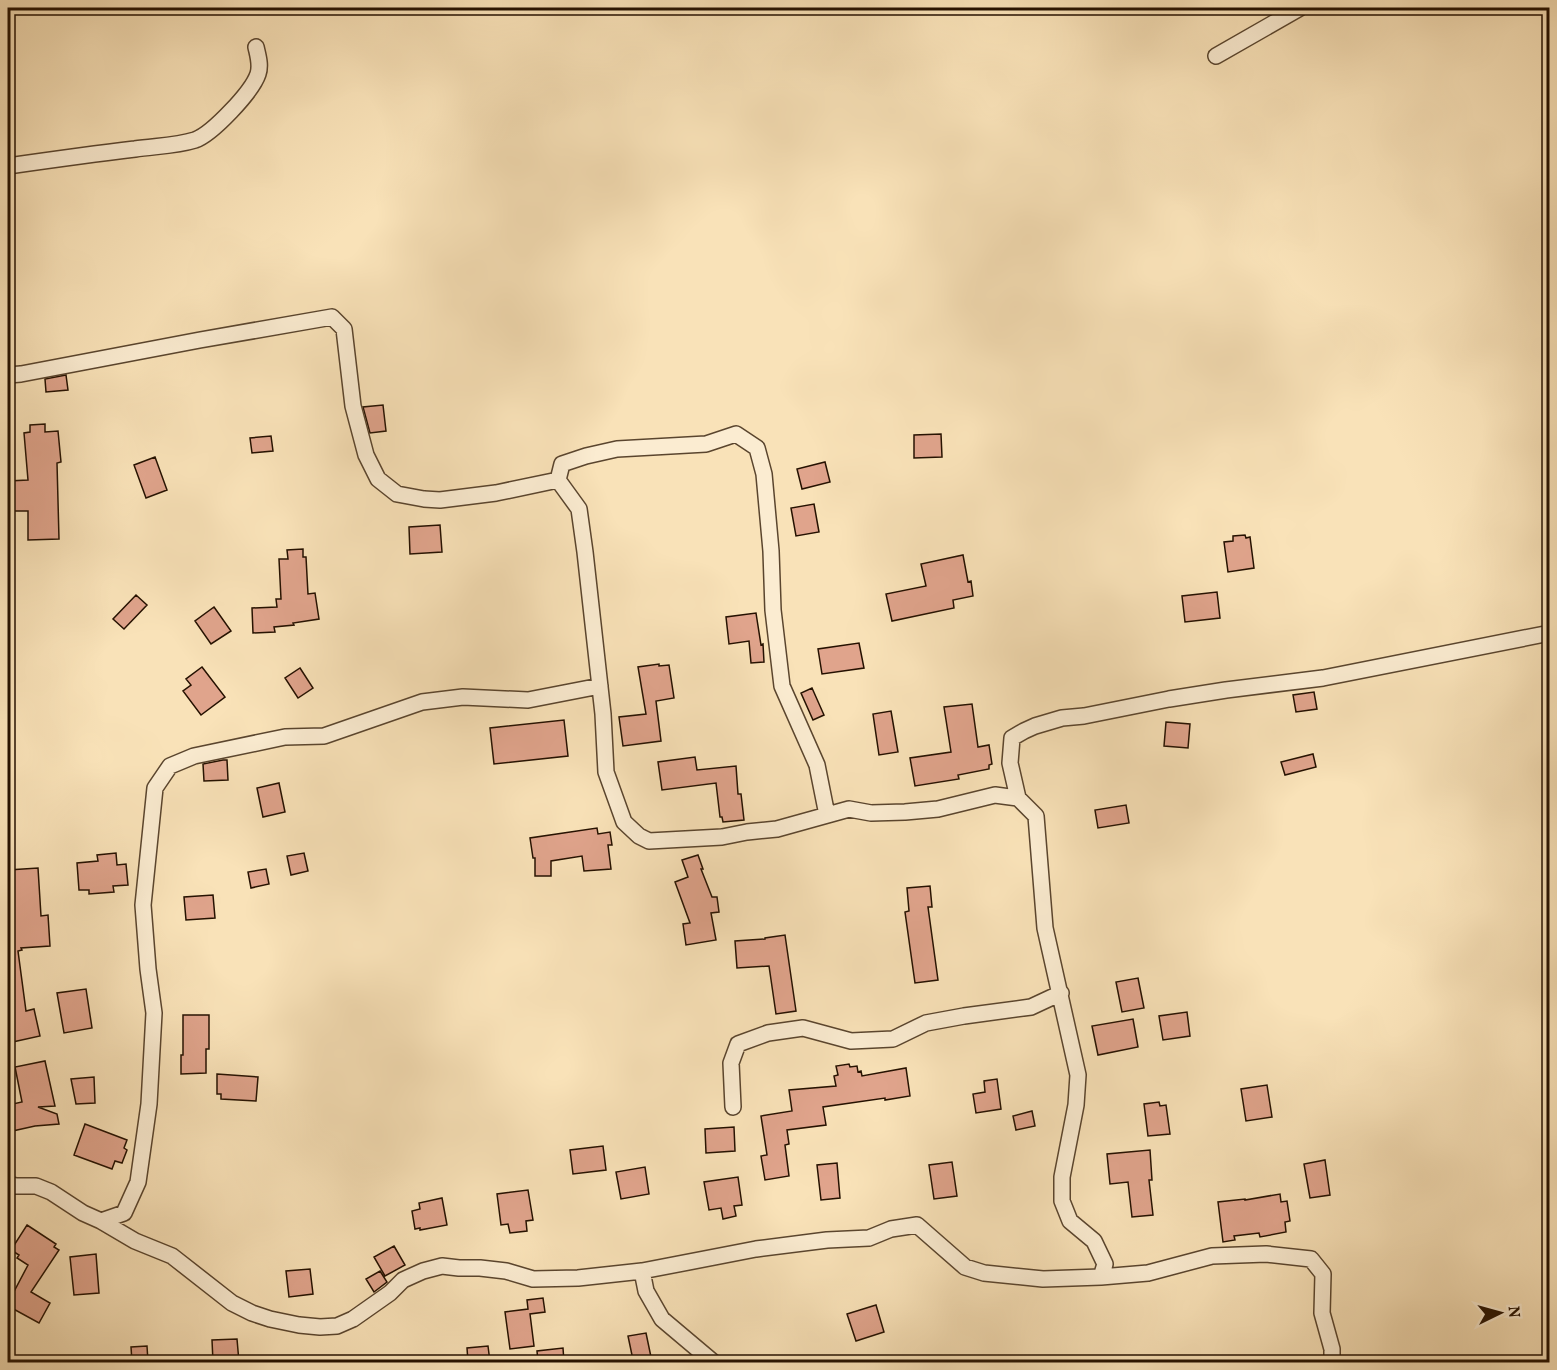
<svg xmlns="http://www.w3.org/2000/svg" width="1557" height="1370" font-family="Vollkorn,serif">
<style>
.building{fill:#e0a48c;stroke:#251100;stroke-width:1.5}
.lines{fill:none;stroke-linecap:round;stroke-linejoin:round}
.minor-casing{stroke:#5a452e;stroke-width:18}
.minor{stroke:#fbecd1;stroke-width:15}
</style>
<rect width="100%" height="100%" fill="#f9e2b8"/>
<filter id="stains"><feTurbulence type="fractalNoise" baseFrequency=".00333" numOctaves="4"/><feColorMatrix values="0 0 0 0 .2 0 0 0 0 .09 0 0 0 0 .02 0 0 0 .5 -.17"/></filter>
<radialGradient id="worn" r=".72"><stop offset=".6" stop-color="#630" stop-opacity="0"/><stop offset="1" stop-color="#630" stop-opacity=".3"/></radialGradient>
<!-- building -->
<path class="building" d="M66 375 68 390 46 392 45 379Z
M383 405 386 431 370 433 363 407Z
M45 424V432L58 431 61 462 57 463 59 539 28 540V511H8V481L28 480 24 433 30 432V425Z
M941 434 942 457 914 458V435Z
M271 436 273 451 252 453 250 438Z
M155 457 167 490 146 498 134 465Z
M825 462 830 482 802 489 797 469Z
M814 504 819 532 796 536 791 508Z
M440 525 442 552 410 554 409 527Z
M1245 535 1246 538 1250 537 1254 568 1228 572 1224 542 1233 541V536Z
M303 549V557H306L308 594 315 593 319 619 293 623 294 625 274 627 275 632 253 633 252 608 277 607 276 599H281L279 559H288L287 550Z
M963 555 968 582 971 581 973 596 953 600 954 608 892 621 886 594 926 586 921 564Z
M1217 592 1220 618 1185 622 1182 596Z
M136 595 147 605 124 629 113 619Z
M214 607 231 631 211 644 195 621Z
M756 613 761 645 763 644 764 662 751 663 749 641 729 644 726 617Z
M859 643 864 668 822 674 818 649Z
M659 664V666L669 665 674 698 656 701 661 741 623 746 619 717 646 714 638 667Z
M202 667 225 697 201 715 183 691 191 685 186 679Z
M300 668 313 688 298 698 285 678Z
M812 688 824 715 813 720 801 693Z
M1314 692 1317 709 1296 712 1293 695Z
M972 704 978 747 989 745 992 764 989 765V769L958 775 959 779 915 786 910 758 951 752 944 707Z
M891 711 898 752 879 755 873 714Z
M564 720 568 756 494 764 490 728Z
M1166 722 1190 724 1188 748 1164 746Z
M1313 754 1316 767 1285 775 1281 762Z
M695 757 697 770 736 766 738 794H741L744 820 723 822 722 817H720L716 783 662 790 658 762Z
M223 760H227L228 780 204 781 203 764Z
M279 783 285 812 263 817 257 788Z
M1126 805 1129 823 1098 828 1095 810Z
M597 828 598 834 610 832 612 845H608L611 869 584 871 582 856 551 861V876H535V858H533L530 838Z
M116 853 117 865 126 864 128 885 113 886 114 892 89 894V890H79L77 863 98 861 97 855Z
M304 853 308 871 291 875 287 856Z
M698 855 703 869H701L712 897H717L719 912 711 913 716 940 686 945 683 924 690 923 675 882 688 877 682 860Z
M38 868 41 916 48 915 50 946 21 948 22 950 18 951 26 1011 34 1009 40 1036 8 1043V870Z
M266 869 269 884 251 888 248 872Z
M930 886 932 907H928L938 980 915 983 905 912 909 911 907 888Z
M213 895 215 918 186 920 184 897Z
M785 935 796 1011 776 1014 769 966 737 968 735 941 765 939V938Z
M1138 978 1144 1008 1122 1012 1116 982Z
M86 989 92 1028 64 1033 57 993Z
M1187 1012 1190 1036 1163 1040 1159 1016Z
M183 1015H209V1049H206V1073L181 1074V1055H183Z
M1133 1019 1138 1047 1098 1055 1092 1026Z
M45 1061 55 1106 38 1107 57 1114 59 1124 35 1126 8 1132V1105L22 1102 15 1067Z
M849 1064 850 1067 857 1066 858 1072 861 1071 862 1076 906 1068 910 1096 885 1100V1098L823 1107 826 1125 787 1130 789 1144 785 1145 789 1176 765 1180 761 1156 767 1155 761 1116 792 1111 789 1090 836 1086 834 1076 838 1075 836 1066Z
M217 1074 258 1077 256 1101 221 1099V1094H217Z
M94 1077 95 1103 76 1104 71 1079Z
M997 1079 1001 1109 976 1113 973 1094 985 1092 984 1081Z
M1267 1085 1272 1117 1246 1121 1241 1089Z
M1159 1102 1160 1106 1166 1105 1170 1134 1148 1136 1144 1104Z
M1032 1111 1035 1126 1016 1130 1013 1116Z
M85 1124 127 1140 124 1148 127 1150 122 1163 115 1161 112 1169 74 1155Z
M734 1127 735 1151 706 1153 705 1129Z
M603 1146 606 1170 573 1174 570 1150Z
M1150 1150 1152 1180H1149L1153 1215 1132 1217 1128 1182 1110 1184 1107 1154Z
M1325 1160 1330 1195 1310 1198 1304 1164Z
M952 1162 957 1196 934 1199 929 1165Z
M837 1163 840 1198 821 1200 817 1165Z
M645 1167 649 1194 621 1199 616 1172Z
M738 1177 742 1205 734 1206 736 1216 723 1219 721 1208 709 1210 704 1182Z
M528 1190 533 1220 526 1221 527 1231 510 1233 508 1224 501 1225 497 1194Z
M1280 1194 1281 1202 1287 1201 1290 1221 1285 1222 1286 1232 1260 1237 1259 1233 1234 1236 1235 1240 1223 1242 1218 1202 1245 1199V1200Z
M442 1198 447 1225 420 1230V1228L415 1229 412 1211 420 1209 419 1203Z
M27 1225 56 1244 54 1247 59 1250 31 1292 50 1303 39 1323 8 1306V1303L28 1265 17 1258 19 1255 11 1250Z
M394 1246 405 1265 385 1276 374 1257Z
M96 1254 99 1293 74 1295 70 1257Z
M310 1269 313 1294 289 1297 286 1271Z
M380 1271 387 1282 374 1292 366 1279Z
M543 1298 545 1312 530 1314 534 1346 510 1349 505 1312 528 1309 527 1300Z
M876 1305 884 1332 856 1341 847 1314Z
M646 1333 651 1357 633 1360 628 1336Z
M237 1339 239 1362H213L212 1340Z
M147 1346 148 1362H132L131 1347Z
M488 1346 490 1362H468L467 1348Z
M563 1348 564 1362H538L537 1351Z"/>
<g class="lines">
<!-- minor casing -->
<g class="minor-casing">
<path id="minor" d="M1216 56 1300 8
M8 166C50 160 93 154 135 149 155 146 176 146 195 140 212 134 252 92 258 74 261 65 258 56 256 47
M8 375 21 374 200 340 332 317 344 329 353 406 366 455 378 479 397 494 424 499 440 500 496 493 558 480 562 464 586 456 617 449 706 444 736 434 757 448 764 474 771 551 773 610 782 686 817 765 827 815
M558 480 579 509 585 552 603 714 606 772 624 822 639 836 649 841 722 837 747 832 777 829 849 809 871 813 905 812 938 809 995 795 1018 798 1036 816 1045 928 1078 1075 1076 1105 1062 1177V1201L1070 1221 1094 1241 1105 1264 1101 1277
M1018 798 1010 763 1012 738 1024 731 1035 726 1062 718 1084 716 1169 699 1226 690 1323 678 1550 633
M733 1107 731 1063 738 1044 768 1033 803 1028 851 1041 893 1039 926 1023 964 1016 1031 1007 1061 993
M8 1184 16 1186H36L51 1192 83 1213 101 1221 135 1241 172 1256 232 1303 252 1313 270 1319 299 1325 320 1327 337 1326 353 1319 390 1293 403 1280 423 1271 442 1266 459 1268H480L506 1271 533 1279 578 1278 642 1271 756 1249 827 1240 869 1238 891 1229 917 1225 965 1267 984 1273 1043 1279 1101 1277 1148 1273 1212 1256 1266 1254 1311 1259 1323 1274 1322 1313 1332 1349V1362
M101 1221 124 1213 138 1182 149 1104 154 1013 148 969 143 905 155 788 170 766 194 756 285 737 324 736 422 702 463 697 528 700 600 686
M642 1271 646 1291 662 1319 713 1362"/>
</g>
<!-- minor -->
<use href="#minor" class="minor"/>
</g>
<!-- margin -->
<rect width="1557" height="1370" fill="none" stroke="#f9e2b8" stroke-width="30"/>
<rect x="9" y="9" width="1539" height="1352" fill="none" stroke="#251100" stroke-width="3"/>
<rect x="15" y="15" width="1527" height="1340" fill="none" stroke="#251100" stroke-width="1.5"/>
<!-- north arrow -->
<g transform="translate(1500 1313) rotate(85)" stroke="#fbecd1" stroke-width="4.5" paint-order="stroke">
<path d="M0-4.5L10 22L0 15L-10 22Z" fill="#251100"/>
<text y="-9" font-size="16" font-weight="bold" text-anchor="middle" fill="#251100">N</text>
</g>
<rect width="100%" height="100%" filter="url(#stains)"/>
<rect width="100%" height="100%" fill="url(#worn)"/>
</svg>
